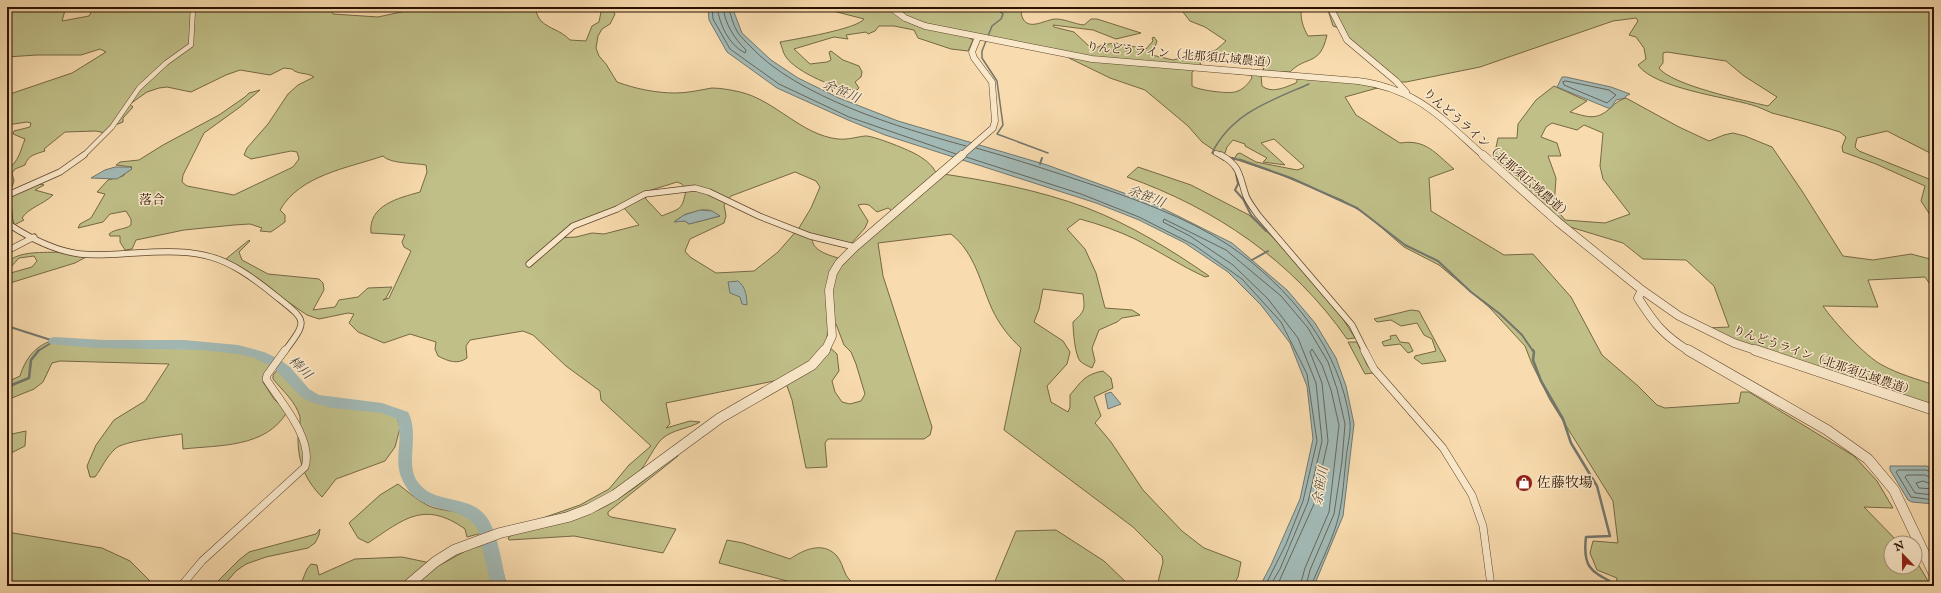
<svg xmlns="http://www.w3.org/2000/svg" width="1941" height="593" font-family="'IM FELL English','Noto Serif JP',serif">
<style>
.green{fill:#c0bf88;stroke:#766844;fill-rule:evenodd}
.water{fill:#a2b9b5;stroke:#73766d}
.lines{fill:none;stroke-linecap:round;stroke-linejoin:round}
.shore{stroke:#67665a;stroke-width:1}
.stream-far2{stroke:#73766d;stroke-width:1.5}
.stream-far1{stroke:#73766d;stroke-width:2}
.stream{stroke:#73766d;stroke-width:2.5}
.river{fill:#a2b9b5;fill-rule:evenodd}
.minor-far2-casing{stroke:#5f442c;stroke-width:5.5}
.minor-far1-casing{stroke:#5f442c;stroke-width:7}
.minor-casing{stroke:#5f442c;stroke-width:8}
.tertiary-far2-casing{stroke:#5f442c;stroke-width:7}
.tertiary-far1-casing{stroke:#5f442c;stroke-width:9}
.tertiary-casing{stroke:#5f442c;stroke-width:11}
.minor-far2{stroke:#fae8ca;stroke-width:4.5}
.minor-far1{stroke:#fae8ca;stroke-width:5.5}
.minor{stroke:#fae8ca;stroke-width:7}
.tertiary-far2{stroke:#fae8ca;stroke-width:6}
.tertiary-far1{stroke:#fae8ca;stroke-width:8}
.tertiary{stroke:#fae8ca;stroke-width:10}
.labels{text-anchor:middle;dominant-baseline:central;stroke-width:3;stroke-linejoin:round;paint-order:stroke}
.street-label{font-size:12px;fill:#2c1200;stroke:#fae8ca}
.water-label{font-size:13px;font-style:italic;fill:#554c3f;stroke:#fae8ca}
.neighbourhood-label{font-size:13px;fill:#2c1200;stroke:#fae8ca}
.near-poi-label{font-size:14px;fill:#2c1200;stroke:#fae8ca;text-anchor:start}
</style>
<rect width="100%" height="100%" fill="#f8dbae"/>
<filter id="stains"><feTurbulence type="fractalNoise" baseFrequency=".005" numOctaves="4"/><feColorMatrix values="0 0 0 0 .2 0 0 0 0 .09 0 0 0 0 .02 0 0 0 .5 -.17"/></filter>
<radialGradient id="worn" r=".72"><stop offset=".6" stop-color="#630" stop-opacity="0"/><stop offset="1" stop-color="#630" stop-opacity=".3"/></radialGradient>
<!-- green -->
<path class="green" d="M7 7H36L37 10 66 7 62 21 89 16 94 7H330L333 14 378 17 406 11 404 7H534C536 11 538 18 541 21 551 30 559 29 570 40L586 41 592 26 599 22 601 12 597 10 598 7H610L615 14 610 24 602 29 598 36 596 48 599 56 606 64 617 82C636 89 656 93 676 93 688 93 700 90 712 88 721 88 731 90 740 92 775 100 801 135 838 139 848 140 856 137 865 136 872 135 912 151 919 156 926 160 933 166 936 173 986 180 1039 190 1087 208 1131 225 1170 249 1209 276L1205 277C1181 266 1159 251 1135 239 1118 231 1099 224 1080 219L1067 229 1085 249 1096 273 1105 308 1132 310 1140 315 1122 318 1117 322 1099 330 1092 348 1095 361 1092 368C1088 366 1083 364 1080 361 1075 355 1073 331 1073 322 1085 311 1085 310 1083 294L1043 289 1039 309 1034 322 1063 341 1070 352 1067 364 1047 386 1051 402 1068 412 1070 407V395C1081 382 1085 374 1103 371L1111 378 1113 388 1094 397 1101 416 1095 423 1111 442 1143 490 1182 531 1204 548 1241 562 1238 577 1233 586H1157L1163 562 1162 556 1133 527 1004 430 1021 348C1009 337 999 324 992 309 980 282 975 253 951 234L878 243 883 276 932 427 930 435 924 439H828L825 443 827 467 806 468 792 400 787 386 779 380 666 403 670 424 666 428 690 421 700 422C688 429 674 429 663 438 655 444 647 464 638 473 633 479 625 483 619 487 590 506 570 512 537 520L580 505 609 489 629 465 651 446 601 400 600 391 566 366 533 335 523 331 470 340 466 346 467 358C457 365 448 361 438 356L435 349 436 342 410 334 384 343 358 332 349 323 354 314 348 313 319 319 307 315 226 259 249 240 250 241 239 252 242 260 268 274 319 279 323 283 324 290 313 310 335 307 339 300 358 297 368 288 392 287 386 298 383 300 389 298 411 251 404 247 402 242 405 235 371 233C368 205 399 198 420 192L427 172 426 165C416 163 390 164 383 156 348 168 300 175 280 210L285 215V222L271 232 260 231 262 228 250 224 234 225 184 230 136 240 132 249 125 250 120 242V236H110L109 234C116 228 125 230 131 225V219L126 211 110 214 103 222 78 228 80 224 91 218 105 194 97 192 108 180 123 176 132 167 116 165 120 162 139 160 163 145 219 115 245 97 249 93 260 90 240 107 204 133 183 175 182 182 187 186 234 195 293 167 299 159 297 152 291 151 251 159 244 155 247 148 268 124 288 94 298 85 314 77C307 72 298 75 292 69L284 68 270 75 240 70 226 75 191 92 167 87 159 88 147 92 130 104 133 107 123 118V122L110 127 105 133 96 131 65 132 44 149 45 151C36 154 28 155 25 165L15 169 12 173 14 181 12 187 9 188 7 170C19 161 20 152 25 139L13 134 14 131 30 127 31 123 27 122 7 125V95L72 73 106 52 100 49 81 55H37L7 57ZM795 172 816 181 820 187 811 208 799 228 778 252 754 271 716 273 690 257 685 251 690 239 724 223 726 216 724 205 731 196ZM677 182 682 184 686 190C682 211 680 208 662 216L645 198 649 195 624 208 639 225 604 234 592 233 576 237 556 238 578 222 621 205 645 192ZM864 204 869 205 877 212 888 208 891 210 889 220 844 260C834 256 813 253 812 239L815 236 850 245 865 228 868 221 858 205ZM702 210H709L720 216 689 224 685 221H675L686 214ZM829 322 836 324 844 345 851 352 856 364 865 394 861 401 850 404 842 402 835 392 832 381 839 371 837 354 826 344Z
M818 7H868L875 9 886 7C892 12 898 10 904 7H1006L1011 11 1022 10C1021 13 1021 15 1023 19 1030 31 1046 19 1056 19 1065 19 1074 24 1084 25L1091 19H1097L1141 33 1116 39 1093 30 1053 25 1054 27 1074 32 1091 48H1096L1102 45 1115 43 1146 49 1153 41 1152 38 1154 37 1157 41 1152 55 1173 60 1216 50 1226 41 1205 27 1190 21 1179 7H1304L1301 11C1301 21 1303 27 1308 36L1327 35C1320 67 1306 55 1290 72L1261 71 1264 69 1262 67 1227 54C1219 64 1211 58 1200 62L1201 66 1192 72V86C1198 90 1227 94 1235 92 1243 90 1248 84 1252 78L1251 75 1229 73 1261 75 1262 86C1272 94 1286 87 1296 83L1298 78 1333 80 1381 87 1345 97 1356 115 1400 143C1426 139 1435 153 1454 169L1429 178 1431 211 1504 255 1533 254 1571 297 1602 355 1638 386 1657 405 1665 408 1739 403 1741 392H1749L1854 456 1877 481 1893 508 1864 507 1899 543H1891V567H1915V559L1931 586H1616L1617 578 1597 570 1590 553 1593 541 1618 543 1613 501 1550 400 1532 364 1525 346 1489 307 1439 265 1404 247 1367 215 1342 200 1281 175 1229 157 1235 158 1237 154 1240 153 1256 162 1297 170 1303 168 1304 166 1274 139 1261 143 1285 165 1263 162 1267 158 1245 146V144L1233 140 1227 147 1225 153 1221 155 1202 142 1188 126 1145 90 1110 78 1069 58 1064 54 966 36 973 40 968 51 951 49 918 38 914 30 894 26H879L875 31 868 34 866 32 846 35 848 39 834 37 794 49 810 64 827 62 831 60 829 52 831 51 843 60 859 66 862 72 861 77 855 82 859 88 857 90C839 91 796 72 786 57 783 53 782 47 780 42 796 39 857 29 864 19Z
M1327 7H1934V155L1887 131 1857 138 1855 147 1859 151 1934 181V221L1921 201 1925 186 1876 164 1843 152 1842 147 1846 137 1840 132C1818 125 1795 119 1772 113 1765 110 1759 107 1752 105 1725 97 1654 88 1638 65L1646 59 1644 48 1636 37 1629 35 1638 21 1636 18 1613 21 1480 67 1406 82H1401L1383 74 1339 28 1333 26ZM1667 52 1726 61 1744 76 1777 97 1768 106C1746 101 1671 85 1659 68L1663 63V53Z
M1554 86 1587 101 1570 112C1585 116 1595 121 1608 110 1615 104 1617 101 1626 98L1679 127 1709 141 1724 135 1733 133 1745 136 1772 147 1802 191 1843 256 1873 260 1911 254 1934 260V290L1925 277 1868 280 1878 307 1823 306C1833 321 1866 357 1882 365 1898 374 1917 379 1934 385V407L1753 349 1708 328 1729 327 1714 286 1686 260 1643 259 1623 243 1570 227 1493 161 1498 138H1517L1518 124 1536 100ZM1552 123 1577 130 1584 125 1603 133 1600 166 1603 179 1630 214 1605 223 1565 220 1554 206 1556 178 1548 156H1561L1557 143 1541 137 1546 127Z
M1138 167 1191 185 1249 215 1280 244 1343 319 1355 338 1347 339C1293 261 1215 208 1127 177Z
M33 182 44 185 35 190 53 195C44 204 28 208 22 218L24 220 14 225 7 194Z
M61 252 88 256 75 263 10 283 7 287V274L32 267 37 261 34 256 19 258 10 268H7V263C18 250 45 253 61 252Z
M1411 310 1419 311 1446 361 1422 364 1414 358 1415 356 1436 351 1432 339 1424 335 1417 323 1401 326 1391 320 1377 322 1374 319Z
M1396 335 1400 342 1409 343 1413 351 1408 353 1400 344 1384 346 1382 342 1391 339 1390 336Z
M56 339 112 342 203 343 270 356 275 358 265 373 263 382 274 399 287 412C266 448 219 445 183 449L182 434C169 436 122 441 115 449 106 457 102 468 95 477H90L87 466 96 445 114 420 145 401 169 364 60 361 52 363 43 382 34 389 7 400V382L20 376C26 357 36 345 56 339Z
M1348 342H1357L1367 365 1373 373 1365 374Z
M279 368 304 396 316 402 373 408 385 411 397 417 400 428 395 447 385 461 336 479 322 497C305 480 298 462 298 438 298 432 301 423 300 417 296 402 283 391 273 379V375Z
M26 431 25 446 7 455V435Z
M675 455H678V456L608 512V515L611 517 676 529 663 553 574 536 509 540 508 538 512 535C540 527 571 522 598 510 626 497 651 475 675 455Z
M398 484C407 491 417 500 427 505 447 515 474 506 482 533L467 537 465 529C424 500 404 519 368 543L358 538 349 523 380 495Z
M320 529 319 535 315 543 308 548 266 557 246 564 236 571 223 586H213L239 560 249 552 316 534Z
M1056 530 1104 561 1130 586H993L1016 531Z
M7 532 102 548 130 561 155 586H7Z
M727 540 743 543 790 559C803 550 822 541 836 555 841 560 843 569 846 575 848 579 853 583 857 586H806L719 563Z
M494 542 507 586H300L307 569 311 564 317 565 319 575 355 559 402 557 440 565 469 549Z"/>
<!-- water -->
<path class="water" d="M708 7H732L742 33 771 60 798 78 839 98 898 121 1047 165 1154 204 1232 243 1287 290 1315 323 1336 358 1346 386 1354 424 1343 516 1314 586H1260L1271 565 1300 499 1313 439 1307 386 1290 343 1261 305 1228 272 1185 243 1139 220 1096 203 885 135 848 120 777 88 727 52 709 20Z
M1562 77H1566L1611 87 1630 94 1626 96 1625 98 1616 100 1611 108H1608L1557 87Z
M115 167H130L132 169 117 179 91 178 105 170Z
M700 210 712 211 720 216 689 224 685 221 674 222 684 215Z
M738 281C745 286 747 296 747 305L742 304 740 297 730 293 728 282Z
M1111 392 1121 404 1108 409 1105 394Z
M1890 466H1927L1934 472V504L1912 502 1908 500 1890 470Z"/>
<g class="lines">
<!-- shore -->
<path class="shore" d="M712 7 713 19 730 49 779 84 849 117 956 154
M717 7C720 25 728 44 745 53L746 50C734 38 725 24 723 7
M728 7C731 15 733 25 738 33 741 37 746 42 750 46 797 97 900 128 966 146
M1566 81 1609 90 1616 95 1607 103 1564 85 1563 82Z
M976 148C1012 158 1048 170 1084 182 1132 198 1187 217 1230 246 1290 288 1340 348 1350 422 1351 434 1347 447 1346 459 1344 477 1343 497 1339 515 1334 537 1320 564 1311 586
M966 157 1081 194 1139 217 1194 245 1242 279 1281 322 1307 374 1317 441 1303 501 1286 544 1265 586
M1934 473 1926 470H1898L1896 472 1911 497 1934 500
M1934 479 1925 475H1907L1905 477 1915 493 1934 495
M1934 485 1923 481 1916 483 1919 488 1934 489
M1270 586 1280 569 1308 502 1322 441 1316 383 1298 338 1268 299 1233 265 1190 236 1163 222 1164 219 1226 250 1281 296 1308 328 1328 362 1337 389 1345 424 1342 461 1334 514 1310 570 1306 586
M1277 586 1314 504 1328 441 1322 383 1310 352 1312 349 1322 365 1331 390 1339 425 1329 512 1305 568 1300 586"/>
<!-- stream-far2 -->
<path class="stream-far2" d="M994 7 1003 14 1001 19 992 26 982 51V58L997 81 1003 125 997 134 1048 153
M1218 156 1212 153C1232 113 1270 101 1309 84"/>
<!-- stream-far1 -->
<path class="stream-far1" d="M1216 155 1224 160
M1229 158 1241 160 1291 178 1357 208 1405 245 1438 261 1471 292 1500 314 1522 335 1533 351
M1040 164 1042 158
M1236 174 1238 184 1235 190 1243 199 1251 215 1266 231
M1252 260 1268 251
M7 326 54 341
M38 351 54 341"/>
<!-- stream -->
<path class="stream" d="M1533 350 1534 352 1533 360 1541 381 1563 419 1571 443 1597 486 1610 536 1586 537C1582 570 1593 572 1619 586
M7 387 29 378 31 360 39 350"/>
<!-- river -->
<path class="river" d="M54 337 104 340H184L238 345 264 352 279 359 290 367 309 389 319 395 382 403 408 412C420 435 405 463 417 481 433 505 466 494 484 514 498 529 502 566 507 586H491L478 529C458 500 419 519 402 479 393 460 404 439 397 419L382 413 332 408 310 402 300 396 274 368 255 358 238 354 202 350 97 348 50 344 48 341 50 338Z"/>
<!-- minor-far2 casing -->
<g class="minor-far2-casing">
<path id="minor-far2" d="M1216 153 1222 156
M83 156 112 127 139 88 166 63 191 45 193 7"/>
</g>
<!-- minor-far1 casing -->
<g class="minor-far1-casing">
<path id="minor-far1" d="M1221 155C1241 166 1239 176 1246 196 1249 203 1254 209 1258 215L1352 325 1365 351
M7 189 10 225C30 238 56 251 80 254 98 256 116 254 135 253 203 249 223 253 277 297 307 321 308 320 285 351
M8 195 60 172 84 155
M7 251 34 237
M529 264 573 226 617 209 645 194 695 188 709 192 759 216 810 236 855 247"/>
</g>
<!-- minor casing -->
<g class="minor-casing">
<path id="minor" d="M1364 350 1374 369 1443 448 1472 495 1483 526 1491 586
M181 586 202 561 305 467C314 439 280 401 266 379L267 375 285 350"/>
</g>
<!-- tertiary-far2 casing -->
<g class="tertiary-far2-casing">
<path id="tertiary-far2" d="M890 7 905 18 925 26 1092 59 1358 81C1418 89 1441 118 1484 156
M1330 7 1347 40 1396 81 1406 92
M961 156 993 128 995 121 992 82 974 58 972 52 978 37"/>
</g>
<!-- tertiary-far1 casing -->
<g class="tertiary-far1-casing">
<path id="tertiary-far1" d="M1483 155 1558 222 1642 290 1679 316 1734 343 1758 351
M1642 290 1638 298C1654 323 1663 335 1689 351
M825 351 832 336 829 290 833 273 839 263 855 247 962 155"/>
</g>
<!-- tertiary casing -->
<g class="tertiary-casing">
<path id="tertiary" d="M1688 350 1827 430 1868 459 1894 490 1934 574
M1755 350 1934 410
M407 586 435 562 454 550 500 533 568 517 589 509 615 495 720 418 812 365 825 350"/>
</g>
<!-- minor-far2 -->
<use href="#minor-far2" class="minor-far2"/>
<!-- minor-far1 -->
<use href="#minor-far1" class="minor-far1"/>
<!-- minor -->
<use href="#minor" class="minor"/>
<!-- tertiary-far2 -->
<use href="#tertiary-far2" class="tertiary-far2"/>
<!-- tertiary-far1 -->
<use href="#tertiary-far1" class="tertiary-far1"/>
<!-- tertiary -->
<use href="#tertiary" class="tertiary"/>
</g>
<!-- icons -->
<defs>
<g id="shop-disc" transform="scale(0.9)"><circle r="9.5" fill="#8f2418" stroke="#fae8ca"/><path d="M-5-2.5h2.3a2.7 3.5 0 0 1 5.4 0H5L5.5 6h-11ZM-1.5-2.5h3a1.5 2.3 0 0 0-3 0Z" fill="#fff"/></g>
</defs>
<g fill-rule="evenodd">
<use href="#shop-disc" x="1524" y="483"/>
</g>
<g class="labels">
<!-- street labels -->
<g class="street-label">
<text transform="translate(1182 55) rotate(5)">りんどうライン（北那須広域農道）</text>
<text transform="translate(1497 154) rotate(41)">りんどうライン（北那須広域農道）</text>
<text transform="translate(1824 361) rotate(19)">りんどうライン（北那須広域農道）</text>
</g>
<!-- water labels -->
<g class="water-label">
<text transform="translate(841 92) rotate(23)">余笹川</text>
<text transform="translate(1146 197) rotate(21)">余笹川</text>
<text transform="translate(300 368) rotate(45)">棒川</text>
<text transform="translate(1321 486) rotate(-80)">余笹川</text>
</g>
<!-- neighbourhood labels -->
<g class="neighbourhood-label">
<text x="152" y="200">落合</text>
</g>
<!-- near-poi labels -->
<g class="near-poi-label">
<text x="1537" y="483">佐藤牧場</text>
</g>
</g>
<!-- margin -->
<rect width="1941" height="593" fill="none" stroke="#f8dbae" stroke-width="24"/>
<rect x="8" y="8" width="1925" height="577" fill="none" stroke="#2c1200" stroke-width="2"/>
<rect x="12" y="12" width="1917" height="569" fill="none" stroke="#2c1200"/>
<!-- north arrow -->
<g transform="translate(1903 555) rotate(338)"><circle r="19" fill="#fae8ca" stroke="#a89279"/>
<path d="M0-3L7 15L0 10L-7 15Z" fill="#8f2418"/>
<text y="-6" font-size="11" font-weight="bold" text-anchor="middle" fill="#2c1200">N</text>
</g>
<rect width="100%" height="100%" filter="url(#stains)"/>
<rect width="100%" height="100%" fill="url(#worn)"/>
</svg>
